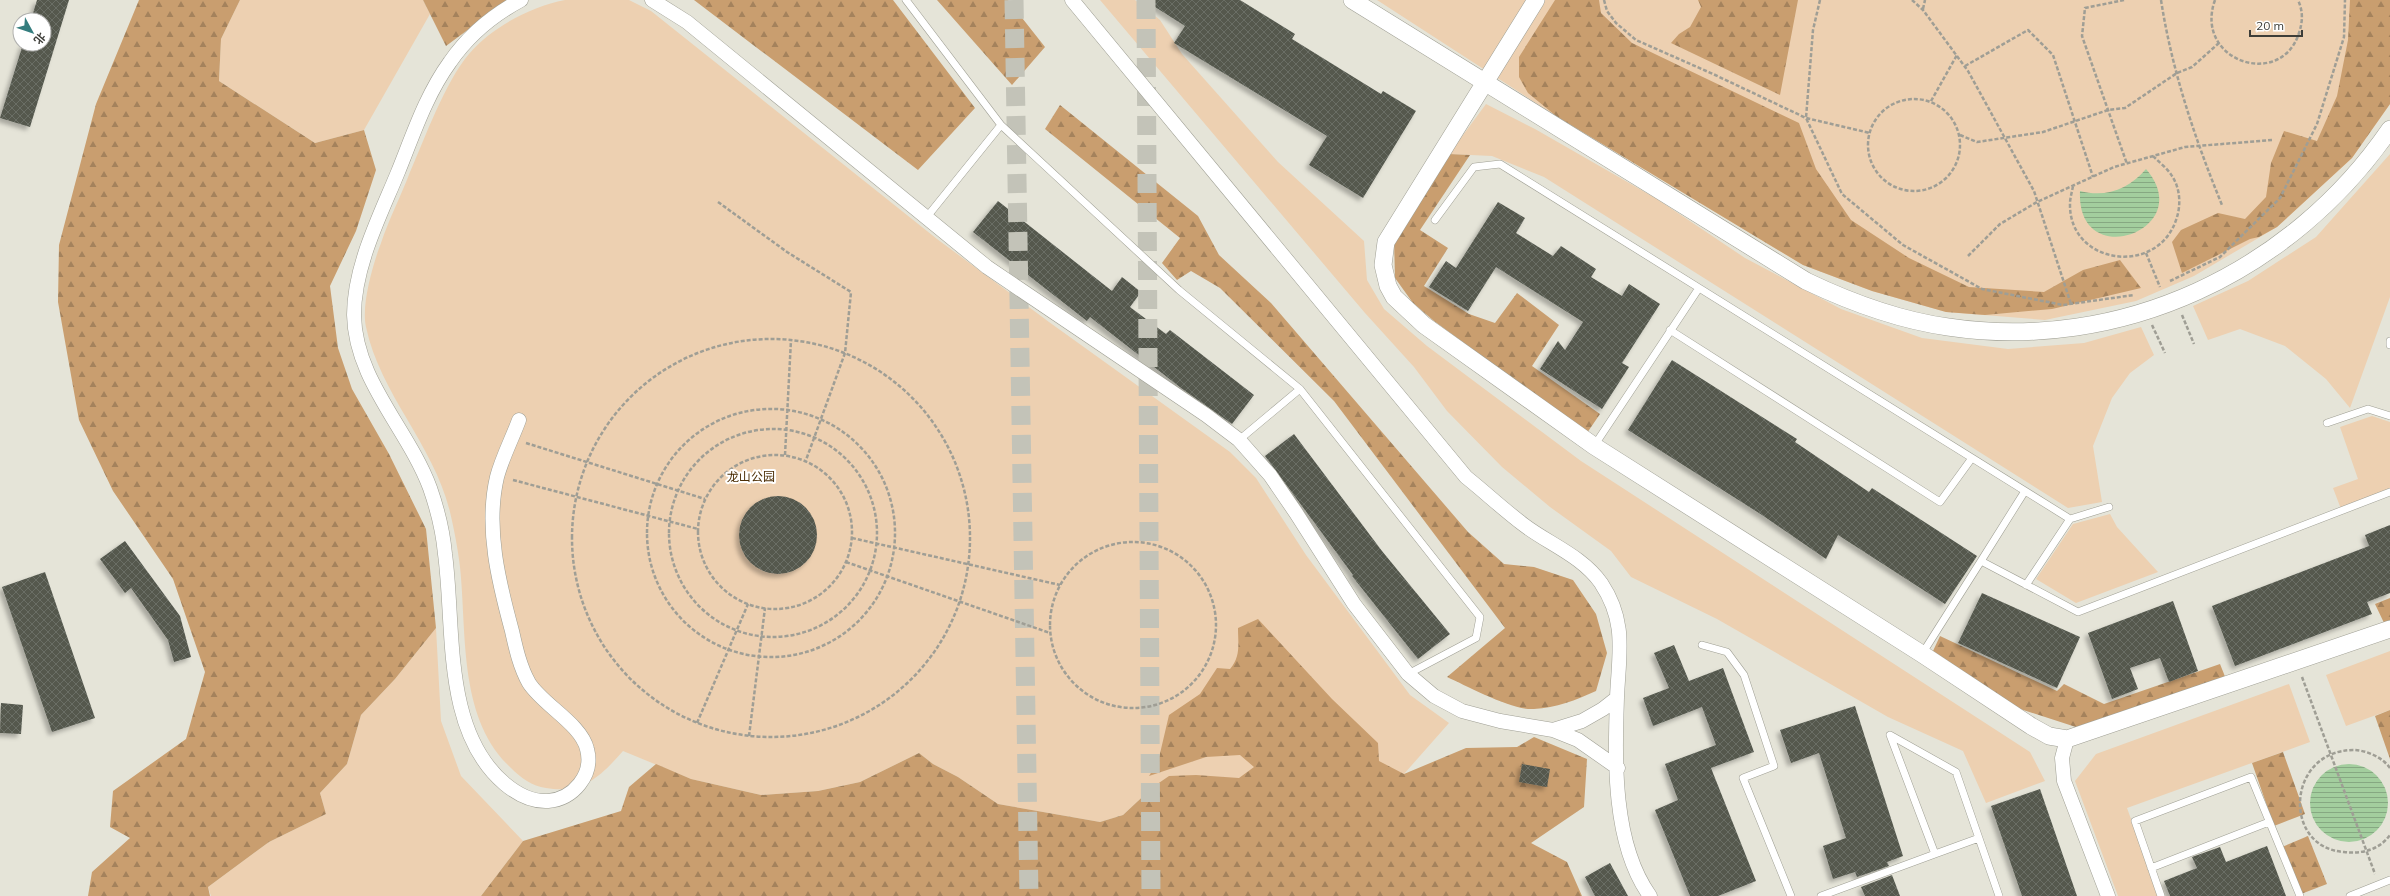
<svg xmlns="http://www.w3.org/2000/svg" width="2390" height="896" font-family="Mulish,'Noto Sans SC',sans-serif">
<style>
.green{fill:#edd0b1}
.forest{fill:url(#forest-firs)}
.water{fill:url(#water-rules)}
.building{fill:url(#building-cross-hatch);filter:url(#shadow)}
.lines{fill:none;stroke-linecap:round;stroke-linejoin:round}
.secondary-tunnel{stroke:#c3c3b8;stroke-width:19;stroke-dasharray:19 10;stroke-linecap:butt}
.service-casing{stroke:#9f9f94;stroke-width:8}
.minor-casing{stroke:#9f9f94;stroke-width:15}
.tertiary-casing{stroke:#9f9f94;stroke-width:18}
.path{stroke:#9f9e95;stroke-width:2.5;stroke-dasharray:4 2;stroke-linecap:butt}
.service{stroke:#fff;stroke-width:7}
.minor{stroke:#fff;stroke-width:14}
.tertiary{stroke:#fff;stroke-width:17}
.labels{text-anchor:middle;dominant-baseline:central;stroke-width:4;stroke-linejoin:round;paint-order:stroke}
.park-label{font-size:12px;fill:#4b2e06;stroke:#fff}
</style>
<defs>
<pattern id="forest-firs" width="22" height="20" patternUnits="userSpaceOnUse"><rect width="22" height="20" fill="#c99e6f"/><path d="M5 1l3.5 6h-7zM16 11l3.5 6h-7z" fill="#a4825c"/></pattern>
<pattern id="water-rules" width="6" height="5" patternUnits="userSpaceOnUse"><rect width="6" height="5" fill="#a3ce9e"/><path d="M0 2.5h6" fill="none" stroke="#86a882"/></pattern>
<pattern id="building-cross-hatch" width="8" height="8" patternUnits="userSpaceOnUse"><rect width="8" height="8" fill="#54584e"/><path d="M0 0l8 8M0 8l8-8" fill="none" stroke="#6b6e65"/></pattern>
<filter id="shadow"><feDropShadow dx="-3.5" dy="3.5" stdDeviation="2" flood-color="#0004"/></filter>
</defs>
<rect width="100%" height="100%" fill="#e5e4d8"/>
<!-- green -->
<path class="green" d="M240 0H423L430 14 364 130 315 143 219 81 221 39Z
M565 0H629L651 11 937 239 1049 322 1230 452 1256 478 1306 555 1410 695 1449 723 1404 774 1153 787 1123 815 1100 822 998 804 958 777 933 764 919 753 860 782 818 791 761 795 691 779 623 751C600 777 583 794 546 788 532 786 521 778 511 768 458 719 467 634 460 567 458 549 454 529 450 512 434 445 380 394 366 327 361 305 373 264 381 243 389 219 401 196 410 172 425 138 445 82 469 54 492 27 530 7 565 0Z
M1100 0H1135L1160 20 1182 54 1278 162 1364 241 1367 280 1384 309 1427 346 1581 461 2030 752 2045 781 1986 803 1963 751 1888 717 1717 619 1631 577 1611 551 1550 507 1502 467 1447 411 1414 367 1365 313Z
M1377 0H2390V104L2352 158 2277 227 2194 276 2136 301 2045 320 1946 312 1872 291 1803 265 1556 116Z
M1486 104 1535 129 1657 199 1745 258 1841 309 1922 338 2008 349 2084 343 2141 327 2154 355 2130 373 2112 398 2093 446 2102 502 2068 508 1544 177 1492 156 1449 154Z
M2390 154V297L2350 408 2326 379 2285 346 2240 329 2208 340 2193 306 2248 281 2316 237Z
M2372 416 2390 422V488L2341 509 2333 488 2358 479 2340 427Z
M2110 514 2117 527 2158 572 2076 603 2036 579 2073 524Z
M436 628 441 721 461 776 523 841 481 896H211L208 887 269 842 326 814 320 793 347 764 361 715 395 679Z
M2390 651V710L2346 726 2326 675Z
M2289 684 2310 742 2127 808 2159 896H2118L2075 781 2096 754Z"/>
<!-- forest -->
<path class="forest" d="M139 0H240L221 39 219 81 315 143 364 130 376 170 356 231 330 286 338 348 352 389 389 454 426 529 436 628 395 679 361 715 347 764 320 793 326 814 269 842 208 887 210 896H88L92 872 130 838 110 827 113 791 186 739 205 672 173 579 113 491 79 420 58 302 59 245 96 104Z
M423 0H508L446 46Z
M694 0H893L975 108 918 170Z
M937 0H1008L1045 47 1012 85Z
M1555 0H1599L1601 13 1632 43 1799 123 1816 169 1851 220 1909 258 1969 287 2044 292 2083 270 2120 260 2141 288 2052 309 1985 315 1946 312 1872 291 1803 265 1556 116 1528 93 1519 77V57Z
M1698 0H1798L1780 95 1671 43 1679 34 1690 27 1701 7Z
M2350 0H2390V104L2352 158 2277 227 2259 237 2250 239 2182 273 2172 242 2181 230 2218 213 2245 219 2266 197 2271 163 2284 131 2317 141 2337 96 2348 40Z
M1060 105 1198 216 1219 255 1271 303 1468 532 1504 564 1534 567 1573 580 1596 614 1607 653 1596 691C1576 700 1556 708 1534 709 1513 711 1467 686 1447 677L1505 628 1334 401 1220 288 1191 271 1177 280 1162 263 1180 238 1045 129Z
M1449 154 1470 155 1420 230 1448 248 1424 286 1469 314 1495 323 1517 293 1559 325 1532 366 1600 414 1587 433 1434 321 1413 303 1395 278 1394 240Z
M2390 598V623L2385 625 2375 604Z
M1258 619 1332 699 1378 743 1379 761 1404 774 1466 748 1517 747 1534 737 1587 759 1584 807 1531 843 1567 862 1582 896H481L523 841 621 811 629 787 656 764 691 779 761 795 818 791 860 782 919 753 933 764 958 777 998 804 1100 822 1123 815 1153 787 1169 776 1196 775 1239 778 1254 767 1240 755 1206 757 1149 776 1158 762 1169 715 1200 694 1217 668 1230 669C1241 656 1238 644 1238 628Z
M1940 636 2057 691 2064 684 2104 704 2220 664 2226 679 2082 729 2020 709 1933 651Z
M2390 710V759L2375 716Z
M2283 752 2305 814 2274 826 2252 763Z
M2308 836 2327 884 2301 894 2282 847Z"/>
<!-- water -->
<path class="water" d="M2146 169C2199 230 2076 274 2080 191 2106 198 2129 189 2146 169Z
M2310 803a39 39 0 1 1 78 0a39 39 0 1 1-78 0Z"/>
<!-- building -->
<path class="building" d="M37 0H69L30 127 0 118 23 44H44V20H31Z
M1144 0H1240L1295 34 1292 39 1381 94 1383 91 1416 111 1363 198 1309 165 1327 136 1174 43 1185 26Z
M998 201 1112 291 1122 277 1141 292 1130 307 1166 334 1170 330 1254 395 1232 424 1181 388 1090 317 1087 321 973 232Z
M1498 202 1525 218 1516 233 1553 256 1561 246 1596 269 1591 277 1622 296 1629 284 1660 304 1622 363 1629 367 1602 409 1540 369 1558 341 1565 350 1583 322 1496 267 1468 311 1429 287 1446 261 1456 268Z
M1672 360 1797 439 1795 442 1869 492 1872 488 1977 556 1945 604 1838 535 1826 559 1762 515 1628 430Z
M1294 434 1382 551 1450 634 1418 659 1352 576 1353 575 1265 456Z
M739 535a39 39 0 1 1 78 0a39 39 0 1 1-78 0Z
M2390 525V593L2367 602 2372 614 2235 666 2212 606 2369 546 2365 535Z
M125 541 180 616 191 657 174 662 168 640 131 588 125 593 100 559Z
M45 572 95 718 52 732 2 587Z
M1982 593 2080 637 2057 688 1958 643Z
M2173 601 2198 671 2169 682 2160 658 2130 668 2138 689 2112 699 2088 633Z
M1674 645 1689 681 1723 668 1754 752 1711 768 1756 881 1718 896H1690L1655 810 1678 800 1665 764 1716 745 1702 707 1653 726 1643 698 1669 688 1654 653Z
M1 703 23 705 21 734 0 733Z
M1855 706 1903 856 1887 862 1889 866 1857 877 1855 872 1833 879 1823 846 1846 838 1819 753 1791 763 1780 730Z
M1522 764 1550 769 1547 787 1519 782Z
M2040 789 2077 896H2022L1991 806Z
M2267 846 2286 896H2170L2164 881 2197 868 2192 857 2220 847 2226 862Z
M1610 863 1628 896H1595L1585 877Z
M1892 875 1900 896H1865L1861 887Z"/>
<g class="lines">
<!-- secondary-tunnel -->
<path class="secondary-tunnel" d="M1014 0 1029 896
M1146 0 1151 896"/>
<!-- service casing -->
<g class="service-casing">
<path id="service" d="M906 0 1001 125 1179 290 1300 389 1480 617 1476 638 1408 674
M926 218 1001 125
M1435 220 1474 167 1500 164 2070 519 2109 507
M1670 330 1940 502 1972 458
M2390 341V345
M2327 423 2368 409 2390 416
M1239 440 1300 389
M1594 446 1699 288
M1981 561 2025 491
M2026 585 2070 519
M1702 645 1727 652 1744 675 1774 766 1743 778 1791 896
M1922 654 1981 561 2078 612 2390 492
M1979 838 1935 854 1890 735 1956 772 1999 896
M2151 868 2269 822
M1821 896 1935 854
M2161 896 2135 821 2251 777 2300 896
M2350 896 2390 880"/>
</g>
<!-- minor casing -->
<g class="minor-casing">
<path id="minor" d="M652 0 687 22 987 267 1206 415 1239 440 1270 475 1296 513 1354 604 1408 674 1434 696 1462 711 1500 721 1553 730 1582 721 1603 709 1617 698
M1072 0 1466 477C1486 493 1504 510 1524 525 1549 544 1582 556 1601 583 1627 622 1619 653 1617 697 1615 759 1612 843 1650 896
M519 420C512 439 502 458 497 477 485 528 499 583 512 631 516 649 520 667 529 683 543 705 581 724 587 749 594 775 573 799 548 801 532 802 517 794 505 784 442 731 455 628 445 554 443 532 437 508 430 488 408 429 355 380 354 315 354 266 380 216 398 172 413 135 426 95 450 62 468 36 493 15 521 0
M1553 730 1578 740 1618 768
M2067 739 2062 758 2064 781 2108 896"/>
</g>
<!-- tertiary casing -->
<g class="tertiary-casing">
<path id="tertiary" d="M1352 0 1806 281C1852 303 1898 320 1948 327 2121 353 2292 272 2390 129
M1536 0 1386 242 1383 265 1388 286 1394 297 1424 325 1594 446 1922 654 2031 726 2049 736 2067 739 2390 629"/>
</g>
<!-- path -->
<path class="path" d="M1604 0 1607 11 1616 23 1636 40 1713 74 1806 118 1870 133
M1820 0 1813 30 1806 118 1842 194 1903 245 1982 289 2063 305 2134 295
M1912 0 1923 10 1968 71 2034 191 2071 304
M2124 0 2085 8 2082 36 2127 164
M2161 0C2172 71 2195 139 2222 205
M2215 0C2193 61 2281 90 2299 33 2303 21 2303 11 2298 0
M1923 9 1925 0
M1965 66 2028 30 2053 55 2093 177
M1868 145a46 46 0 1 1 92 0a46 46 0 1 1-92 0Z
M1931 101 1957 55
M1960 135 1977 142 2043 132 2108 110 2125 108 2177 73 2192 67 2219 43
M2073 186C2072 192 2070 198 2070 204 2069 266 2160 277 2177 217 2181 204 2180 188 2172 176 2168 169 2159 162 2153 156
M718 202 787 252 851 292 845 353 806 460
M2146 253 2160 287
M1968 256 2000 224 2037 202 2114 167 2185 147 2272 140
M2170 281 2220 257 2280 198 2317 124 2344 37 2345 0
M2182 315 2194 344
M2152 325 2165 353
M572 538a199 199 0 1 1 398 0a199 199 0 1 1-398 0Z
M647 533a124 124 0 1 1 248 0a124 124 0 1 1-248 0Z
M669 533a104 104 0 1 1 208 0a104 104 0 1 1-208 0Z
M526 443 705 499
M785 455 791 340
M698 532a77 77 0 1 1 154 0a77 77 0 1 1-154 0Z
M513 480 698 529
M852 538 1060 585
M1050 625a83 83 0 1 1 166 0a83 83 0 1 1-166 0Z
M846 562 1050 633
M2302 677 2375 874
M697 723 748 604
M749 736 765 608
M2390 768C2382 757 2366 750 2353 750 2286 751 2282 848 2344 852 2362 854 2379 850 2390 835"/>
<!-- service -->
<use href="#service" class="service"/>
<!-- minor -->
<use href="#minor" class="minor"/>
<!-- tertiary -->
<use href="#tertiary" class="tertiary"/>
</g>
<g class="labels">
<!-- park labels -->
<g class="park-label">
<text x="751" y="476">龙山公园</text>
</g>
</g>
<!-- north arrow -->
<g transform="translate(32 32) rotate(130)"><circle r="19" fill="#ffffff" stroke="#b1b1af"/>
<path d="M0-3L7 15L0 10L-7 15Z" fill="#347d7e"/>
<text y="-6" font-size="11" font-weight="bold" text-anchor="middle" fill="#3d3d38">北</text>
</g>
<!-- scale -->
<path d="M2250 30v6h52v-6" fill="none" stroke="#3d3d38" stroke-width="2"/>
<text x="2256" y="30" font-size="12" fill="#3d3d38" stroke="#ffffff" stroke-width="3" paint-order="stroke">20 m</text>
</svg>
